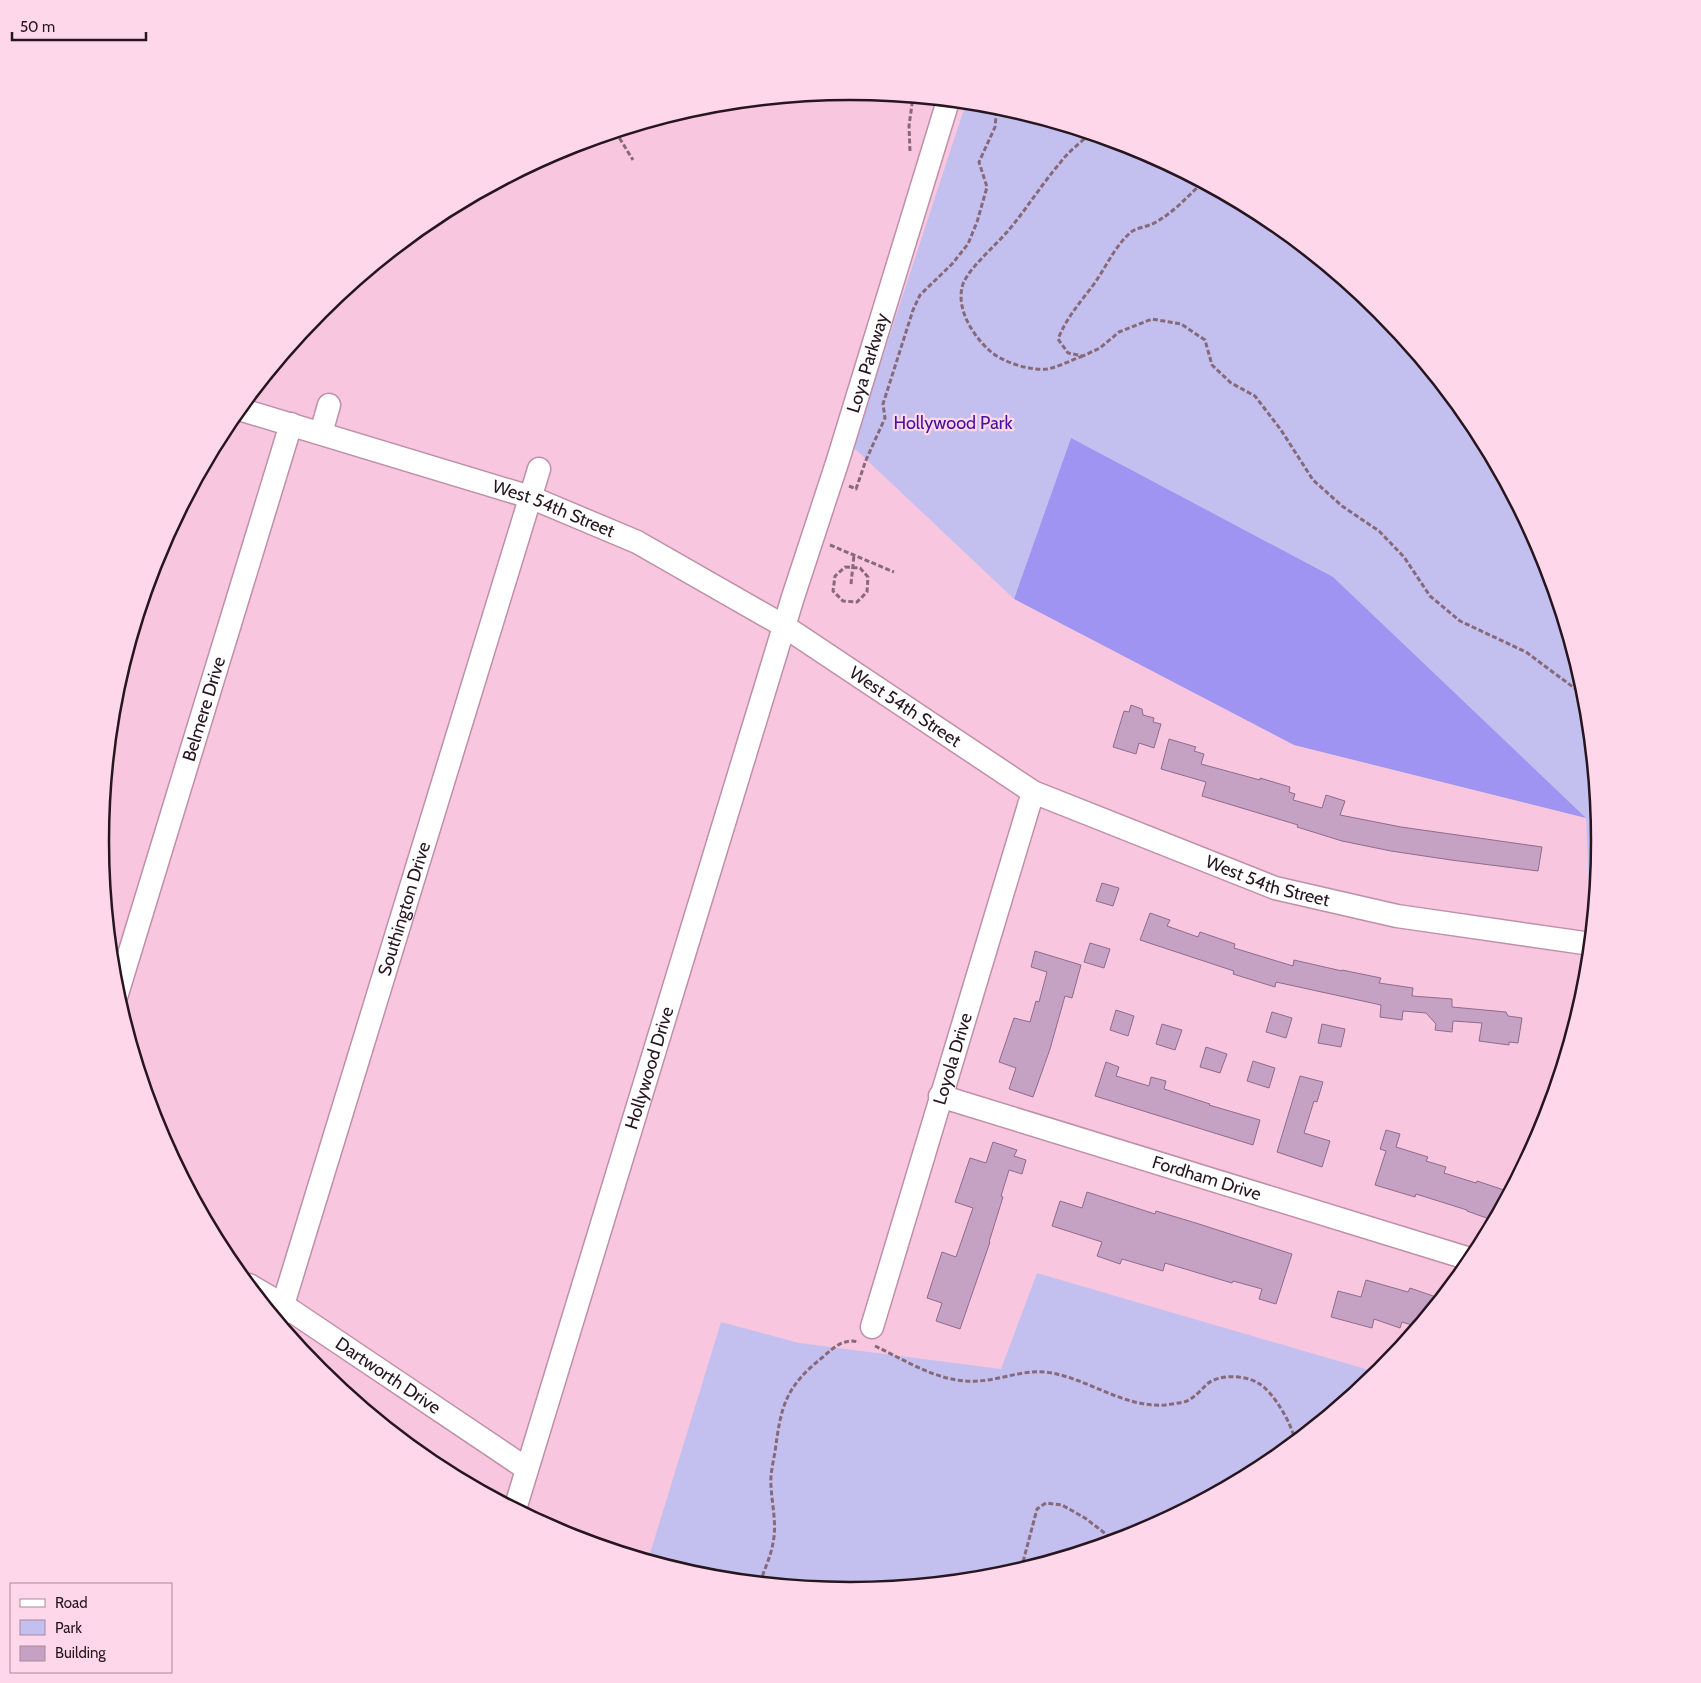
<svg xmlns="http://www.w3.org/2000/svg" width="1701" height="1683" font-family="Cabin,sans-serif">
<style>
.green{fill:#c3c0ef}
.forest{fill:#9f94f2}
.building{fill:#c5a1c3;stroke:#8d6c8c}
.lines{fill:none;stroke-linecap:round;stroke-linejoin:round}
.minor-casing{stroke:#be90a7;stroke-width:25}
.path{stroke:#886979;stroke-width:3;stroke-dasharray:5 2.5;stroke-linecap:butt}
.minor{stroke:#fff;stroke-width:22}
.labels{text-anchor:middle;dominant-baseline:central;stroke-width:4.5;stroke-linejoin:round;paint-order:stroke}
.street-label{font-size:18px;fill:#27161f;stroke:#ffd7ea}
.park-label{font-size:18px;fill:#4412a0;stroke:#ffd7ea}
.rim{fill:none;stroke:#27161f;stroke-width:2.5}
</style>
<rect width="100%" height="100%" fill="#f8c7df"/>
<!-- green -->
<path class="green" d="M966 103 997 106 1138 148 1268 218 1381 311 1474 425 1544 555 1586 695 1601 842 1591 943 1586 818 1071 438 1014 599 853 447Z
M1037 1273 1369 1370 1384 1368 1267 1465 1137 1535 997 1577 851 1592 704 1577 648 1560 721 1322 799 1343 1001 1369Z"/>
<!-- forest -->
<path class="forest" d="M1071 438 1333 577 1586 818 1294 745 1014 599Z"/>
<!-- building -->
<path class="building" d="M1131 705 1142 709 1143 715 1154 718 1153 722 1161 724 1154 748 1139 743 1136 754 1113 747 1124 711 1129 712Z
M1169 739 1196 747 1194 751 1204 754 1201 764 1260 780V778L1290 787 1289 792 1295 794 1293 800 1322 808 1326 795 1345 801 1340 815 1401 827 1542 847 1538 871 1451 860 1391 851 1342 841 1297 827 1298 825 1202 796 1206 782 1161 769Z
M1102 883 1119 888 1113 906 1096 901Z
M1150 913 1170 920 1167 926 1198 937 1200 932 1235 944 1234 948 1293 966 1294 960 1342 971V970L1381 978 1379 983 1413 988 1412 996 1452 999V1007L1506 1012 1508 1016 1522 1018 1518 1043 1509 1042V1045L1479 1041 1482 1023 1453 1021 1452 1032 1435 1030 1436 1024 1426 1013 1403 1011 1402 1020 1380 1017 1381 1005 1276 982 1275 987 1233 974 1234 971 1140 940Z
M1090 943 1110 949 1104 968 1084 962Z
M1035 951 1081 965 1072 998 1065 996 1050 1049 1033 1097 1009 1089 1016 1068 999 1062 1014 1018 1030 1022 1036 1001 1039 1002 1047 972 1031 967Z
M1116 1010 1134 1016 1128 1036 1110 1030Z
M1272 1012 1292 1018 1286 1038 1266 1032Z
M1162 1024 1182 1030 1175 1050 1156 1044Z
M1322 1024 1345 1029 1341 1047 1318 1043Z
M1206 1047 1227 1054 1220 1073 1200 1067Z
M1253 1061 1275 1068 1269 1088 1247 1081Z
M1106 1062 1119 1067 1116 1076 1149 1086 1151 1077 1166 1081 1164 1089 1210 1104 1209 1105 1260 1120 1253 1145 1095 1096Z
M1300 1076 1323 1082 1317 1102 1314 1101 1304 1133 1330 1141 1322 1167 1277 1152Z
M1386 1130 1400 1134 1396 1147 1428 1157 1426 1161 1446 1167 1444 1173 1476 1183 1477 1181 1510 1192 1498 1214 1494 1213 1492 1220 1467 1211V1210L1416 1194 1415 1197 1375 1185 1386 1151 1380 1149Z
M993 1142 1017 1150 1014 1156 1026 1160 1022 1174 1009 1170 1001 1196 1003 1197 989 1242H990L960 1329 936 1321 942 1303 927 1298 942 1252 956 1257 973 1208 955 1202 970 1158 986 1163Z
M1087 1192 1155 1214 1156 1211 1199 1224 1292 1254 1276 1304 1259 1299 1262 1289 1233 1281 1232 1283 1165 1263 1163 1271 1122 1259 1120 1264 1097 1256 1102 1242 1052 1226 1060 1201 1082 1208Z
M1366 1280 1408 1292 1410 1288 1436 1297 1432 1310 1418 1327 1402 1322 1400 1328 1374 1319 1372 1328 1331 1317 1338 1291 1361 1297Z"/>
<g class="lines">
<!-- minor casing -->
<g class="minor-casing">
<g id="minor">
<path id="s1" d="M239 409 530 497 637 542 784 626 1033 792 1275 888 1397 916 1591 944"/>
<path d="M321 433 329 405"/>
<path id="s2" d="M117 994 291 424"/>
<path id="s3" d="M940 1096 1473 1260"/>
<path id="s4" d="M249 1285 283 1305 527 1469"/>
<path id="s5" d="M278 1321 539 469"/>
<path id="s6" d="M872 1327 1033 792"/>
<path id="s7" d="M515 1509 793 597 838 460 948 101"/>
</g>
</g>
<!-- path -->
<path class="path" d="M614 133 620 139 633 160
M910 151 909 126 913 97
M1202 183C1187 197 1174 212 1156 222 1148 227 1138 227 1131 232 1113 248 1105 270 1091 288 1078 305 1066 319 1058 339L1068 353 1083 356 1100 348 1119 332 1152 319 1181 324 1205 340 1212 365 1231 383 1255 396 1281 430 1313 480 1342 506 1379 531 1404 557 1430 596 1460 621 1526 652 1577 690 1587 702
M1083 356C1071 360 1059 367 1047 369 1030 371 1002 362 990 351 973 336 955 308 963 284 969 268 995 246 1007 232 1026 210 1041 185 1060 163 1068 152 1080 143 1090 134
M849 486 856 489 866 460 885 418 883 404 913 310 920 295 952 264 968 244 977 222 987 187 979 162 995 127 997 106
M830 545 894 572
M845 567 860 568 868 577 867 592 857 602 843 601 833 591 835 576Z
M851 584 854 555
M875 1346C907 1361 941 1384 978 1381 1000 1380 1022 1370 1045 1372 1087 1377 1122 1408 1165 1405 1171 1404 1181 1403 1187 1401 1195 1397 1201 1390 1207 1384 1219 1374 1245 1375 1258 1383 1273 1391 1293 1425 1295 1442
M1023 1569V1562L1037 1509 1046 1503 1062 1505 1085 1518 1115 1541
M760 1583C764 1570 771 1556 773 1543 777 1524 772 1505 771 1486 770 1475 773 1463 775 1452 781 1406 785 1387 823 1357 834 1347 844 1338 859 1342"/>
<!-- minor -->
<use href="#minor" class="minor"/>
</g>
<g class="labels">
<!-- street labels -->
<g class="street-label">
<text stroke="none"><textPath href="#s7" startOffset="1199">Loya Parkway</textPath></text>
<text stroke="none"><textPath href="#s1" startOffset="330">West 54th Street</textPath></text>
<text stroke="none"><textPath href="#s1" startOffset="735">West 54th Street</textPath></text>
<text stroke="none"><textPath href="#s2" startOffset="298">Belmere Drive</textPath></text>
<text stroke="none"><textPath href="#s1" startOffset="1140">West 54th Street</textPath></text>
<text stroke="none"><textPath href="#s5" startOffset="431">Southington Drive</textPath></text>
<text stroke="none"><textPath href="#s6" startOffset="280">Loyola Drive</textPath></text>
<text stroke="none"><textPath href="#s7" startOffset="461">Hollywood Drive</textPath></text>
<text stroke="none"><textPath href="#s3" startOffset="279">Fordham Drive</textPath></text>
<text stroke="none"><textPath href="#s4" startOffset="166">Dartworth Drive</textPath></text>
</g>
<!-- park labels -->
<g class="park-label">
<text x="953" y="423">Hollywood Park</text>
</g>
</g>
<!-- crop -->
<path d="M0 0H1701V1683H0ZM109 841a741 741 0 1 1 1482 0a741 741 0 1 1-1482 0Z" fill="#ffd7ea" fill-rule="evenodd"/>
<path class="rim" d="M109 841a741 741 0 1 1 1482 0a741 741 0 1 1-1482 0Z"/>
<!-- legend -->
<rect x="10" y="1583" width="162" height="90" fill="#ffd7ea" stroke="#a98a99"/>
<rect x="20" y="1599" width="25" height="8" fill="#ffffff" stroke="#a98a99"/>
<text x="55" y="1608" font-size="15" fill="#27161f">Road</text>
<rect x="20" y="1620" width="25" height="15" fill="#c3c0ef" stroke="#a98a99"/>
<text x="55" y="1633" font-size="15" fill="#27161f">Park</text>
<rect x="20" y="1646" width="25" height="15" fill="#c5a1c3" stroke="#a98a99"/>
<text x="55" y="1658" font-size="15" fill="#27161f">Building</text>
<!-- scale -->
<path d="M12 32v8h134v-8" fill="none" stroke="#27161f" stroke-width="2.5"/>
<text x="20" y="32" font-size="15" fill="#27161f" stroke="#ffd7ea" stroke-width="4" paint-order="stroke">50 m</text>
</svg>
